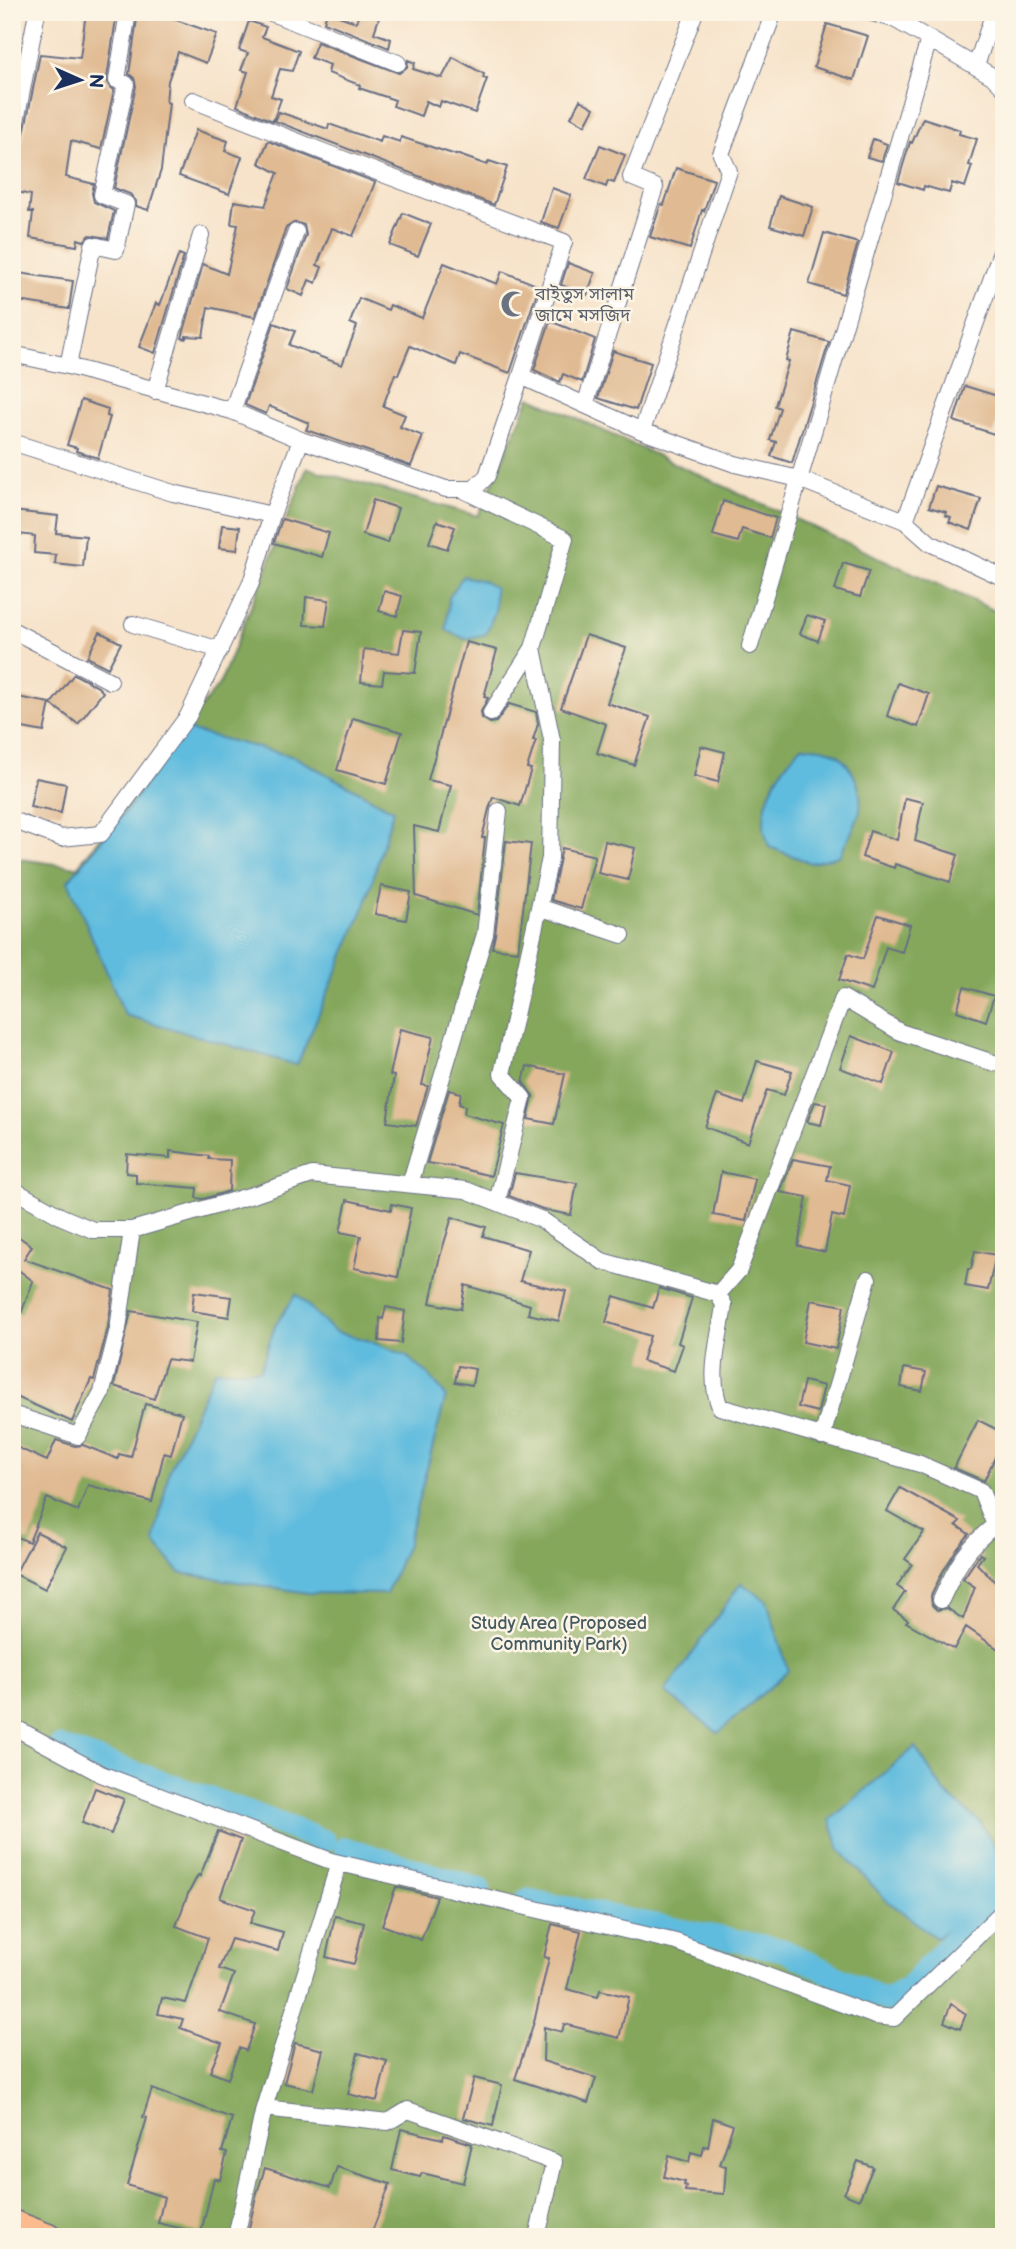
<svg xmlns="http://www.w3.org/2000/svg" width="1016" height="2249" font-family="'Balsamiq Sans','Noto Sans Bengali',sans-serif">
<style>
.forest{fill:#84a75c;stroke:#506b5d;stroke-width:2}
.water{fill:#60bcde;stroke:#3e769e;stroke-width:2}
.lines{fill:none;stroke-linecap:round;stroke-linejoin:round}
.canal{stroke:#60bcde;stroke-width:23}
.building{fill:#e0ba92}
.street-casing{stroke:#686e84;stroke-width:18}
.primary-casing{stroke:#686e84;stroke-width:29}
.street{stroke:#fff;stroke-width:16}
.primary{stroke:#fbbb8d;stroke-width:26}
.labels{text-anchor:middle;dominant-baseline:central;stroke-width:5;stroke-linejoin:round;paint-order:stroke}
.worship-label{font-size:18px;fill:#5b616d;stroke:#fcf5e5;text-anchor:start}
.park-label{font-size:18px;fill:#455b61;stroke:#fcf5e5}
</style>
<rect width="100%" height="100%" fill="#fcf5e5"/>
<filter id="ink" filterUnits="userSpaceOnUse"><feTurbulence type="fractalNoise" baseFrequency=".0143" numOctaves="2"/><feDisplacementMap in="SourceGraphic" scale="14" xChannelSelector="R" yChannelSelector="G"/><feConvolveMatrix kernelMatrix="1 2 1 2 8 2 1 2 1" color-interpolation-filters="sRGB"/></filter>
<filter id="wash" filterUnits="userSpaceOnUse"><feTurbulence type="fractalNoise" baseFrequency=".00686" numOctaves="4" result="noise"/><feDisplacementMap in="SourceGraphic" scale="28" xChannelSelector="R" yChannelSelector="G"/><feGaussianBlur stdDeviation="1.57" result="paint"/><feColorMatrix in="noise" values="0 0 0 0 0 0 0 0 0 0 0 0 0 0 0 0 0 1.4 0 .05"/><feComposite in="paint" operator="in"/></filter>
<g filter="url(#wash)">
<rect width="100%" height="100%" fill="#f7e3ca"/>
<!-- forest -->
<path class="forest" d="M530 397 1004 615V2237H86L12 2209V858L77 867 220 683 307 468 478 516Z"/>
<!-- water -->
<path class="water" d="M463 576 483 581 495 588V611L486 634 465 639 446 630 449 598Z
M184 729 295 757 393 810 366 903 297 1065 125 1015 68 881 132 803Z
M802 746C810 747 822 747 829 750 851 759 863 788 860 810 857 826 846 842 839 856L811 863 769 847C767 840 764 832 764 825 763 795 781 766 802 746Z
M296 1294 335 1332 367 1340 405 1355 429 1375 446 1396 407 1544 386 1594 309 1593 180 1573 154 1542 169 1472 215 1370H260L275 1326Z
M741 1583 767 1601 788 1671 718 1733 665 1692Z
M915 1747 945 1793 980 1822 1004 1862V1880L989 1903 936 1938 884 1898 840 1850 830 1820Z"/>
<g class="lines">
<!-- canal -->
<path class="canal" d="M60 1747 243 1810 324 1841
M345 1848 479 1889
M527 1900 783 1950 886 2000 909 1987 973 1919 1004 1894"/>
</g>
<g id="blocks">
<!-- building -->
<path class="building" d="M86 12H117L107 78 109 86 114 90 101 149 71 141 66 177 94 184 92 193 94 202 114 211 108 238 90 235 84 241 78 239 77 246 30 238 33 212H29L31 195 12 191V152L19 149 22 144 40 54 80 58Z
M138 12H174L173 19 217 34 206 63 178 52 168 81 166 102 169 103 161 170 148 210 136 206V201L130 194 114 188 136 86 134 78 129 74Z
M327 12 356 22 360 12H381L374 33 391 39 389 48 324 22Z
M249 21 266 27 262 37 299 51 292 71 280 69 271 96 281 99 273 121 237 106 248 72 241 70 248 53 239 50Z
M827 24 868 36 854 80 814 67Z
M317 42 399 73 407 67 408 60 415 63 413 69 442 78 453 57 484 74 483 78 487 79 475 113 441 101 439 107 426 101 421 116 393 106 395 100 359 88 360 85 328 73 330 65 311 58Z
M580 100 594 108 585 125 571 117Z
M279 112 328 129 329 124 380 142 382 136 400 142 401 137 456 155V154L487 165 489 161 507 167 494 205 275 121Z
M923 118 960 130 959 134 977 139 969 165 972 166 965 187 952 183 949 193 924 186 923 190 898 182 910 142 912 143Z
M196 130 228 141 225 151 242 157 229 194 179 176Z
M873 139 887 144 882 161 867 157Z
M268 141 375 182 363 213 353 236 332 228 317 265 322 267 316 283 309 280 303 296 287 289 306 235 304 225 295 222 286 228 255 317 208 307 203 337 186 336V339L182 338 203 264 227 274 238 225 231 224 234 201 265 206 278 173 259 163Z
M600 145 625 155 614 183 608 181 606 187 586 179Z
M676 168 714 180 704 211 702 210 690 249 650 237 661 204 664 205Z
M552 188 571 195 559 228 541 222Z
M779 196 813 207 804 236 770 226Z
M403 213 431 224 418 256 390 245Z
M824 233 858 243 843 294 809 284Z
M179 254 184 256 155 353 139 347 156 303 160 305Z
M444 263 497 284 502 271 539 286 510 373 460 354 456 365 410 346 398 375 395 374 383 406 405 415 400 427 423 436 411 466 306 430 309 423 269 406 266 414 245 405 274 323 295 331 289 345 342 365 357 326 350 323 359 298 388 310 390 305 422 318Z
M568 263 595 273 587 295 561 285Z
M12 272 73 281 69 309 12 300Z
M550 321 595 339 582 382 563 374 560 382 534 370Z
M794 332 829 342 792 463 771 456 776 442 770 440 780 408 775 406 789 361 786 360Z
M613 351 651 363 636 410 598 398Z
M965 386 1004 398 994 434 954 421Z
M81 400 108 409 107 416 110 417 98 458 76 451 77 448 67 445Z
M936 486 981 499 971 530 949 522 951 517 945 515 946 512 929 507Z
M373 500 398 508 388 543 363 535Z
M723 501 776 518 770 538 742 529 738 542 713 535Z
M12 511 58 516 56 533 86 536 83 567 55 564 56 555 34 553 35 536 12 533Z
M282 519 329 533 322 557 274 543Z
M437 521 455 527 447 549 429 543Z
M222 525 240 527 237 550 219 548Z
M843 563 869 571 860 597 835 590Z
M384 591 402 596 397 616 379 611Z
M306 597 329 600 325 626 304 625Z
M807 615 825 621 818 641 800 634Z
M403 630 421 632 415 673 384 671 382 684 361 682 364 649 399 653Z
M100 632 121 643 108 668 87 657Z
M586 635 626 648 607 703 650 717 634 765 597 753 606 724 561 708Z
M466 642 497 650 484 697 488 698 481 712 482 718 490 723 496 722 509 704 536 712 538 724 533 740H536L527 768 531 769 520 806 493 797 489 809 482 838H485L477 915 416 896 414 826 439 832 451 785 428 780Z
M74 674 98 687 103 692 78 724 51 704Z
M898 683 929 694 918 727 887 716Z
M12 696 50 703 44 732 12 726Z
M353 718 402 732 386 784 337 770Z
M701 746 725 752 718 782 694 776Z
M36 778 66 784 61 813 30 807Z
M905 798 923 802 915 841 958 855 950 882 895 864 894 868 862 857 870 831 897 840Z
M506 841 531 844 518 951 492 948 495 935Z
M605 841 635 848 628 880 598 873Z
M562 848 595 856 581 909 551 900Z
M381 886 411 892 406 920 375 914Z
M878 915 910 925 902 952 886 947 872 991 839 980 848 954 863 959Z
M964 987 994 996 986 1021 957 1011Z
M400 1029 433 1037 422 1085 428 1086 416 1126 387 1122 394 1076 390 1075Z
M851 1036 894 1052 883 1084 840 1068Z
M757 1061 792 1071 784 1095 767 1090 748 1143 705 1127 717 1095 744 1104Z
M527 1066 565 1074 554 1124 528 1119 533 1096 523 1082Z
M449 1090 461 1093 459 1104 465 1106 464 1114 504 1125 491 1176 455 1167 427 1163Z
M815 1102 826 1104 821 1125 807 1122Z
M170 1151 209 1156V1159L230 1160 229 1191 203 1199 196 1198 197 1188 136 1183V1174L126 1173 127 1154 170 1158Z
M793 1159 830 1166 827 1180 850 1185 844 1218 832 1215 825 1252 798 1246 807 1197 780 1192Z
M721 1172 755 1179 746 1221 713 1215Z
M515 1173 577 1183 571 1215 545 1210 509 1196Z
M347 1200 391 1210 392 1204 411 1208 398 1277 354 1268 361 1236 340 1232Z
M452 1217 486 1227 483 1236 529 1250 520 1281 566 1291 559 1321 528 1314 530 1305 465 1285 461 1309 430 1303 439 1260Z
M12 1232 32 1246 24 1259 113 1290 108 1327 94 1380 91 1379 72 1422 12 1395V1310L21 1314 33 1281 17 1269 12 1276Z
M975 1251 996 1255 988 1290 965 1286 968 1269H971Z
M659 1288 692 1298 678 1343 683 1345 674 1371 642 1361 650 1336 606 1322 614 1296 653 1308Z
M194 1292 232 1297 229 1317 192 1311Z
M811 1300 844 1306 836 1349 803 1342Z
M386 1307 405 1311 401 1343 379 1341 380 1318 383 1319Z
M131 1311 197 1322 190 1362 167 1359 154 1399 114 1386Z
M458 1366 475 1369 472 1385 455 1382Z
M904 1368 926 1372 922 1391 901 1387Z
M804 1381 824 1386 818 1412 798 1407Z
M145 1404 182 1413 171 1455 164 1453 152 1502 88 1485 78 1511 47 1498 29 1542 12 1535V1445L47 1461 56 1440 75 1446 83 1445 118 1459 119 1454 131 1457Z
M978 1420 1004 1433V1455L997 1453 984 1481 954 1468Z
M900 1488 960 1521 956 1525 969 1534 955 1552 942 1573 931 1596 932 1605 937 1610 947 1608 963 1619 975 1587 963 1579 980 1554 983 1556 977 1564 1004 1591V1653L966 1627 954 1649 906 1622 908 1620 893 1610 905 1592 897 1586 912 1564 905 1559 924 1532 887 1511Z
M37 1532 67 1547 45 1589 15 1574Z
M95 1788 124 1799 111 1834 82 1823Z
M218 1831 241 1840 220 1898 255 1910 250 1923 283 1932 278 1951 231 1939 219 1969 234 1974 220 2012 255 2024 246 2051 239 2048 228 2079 210 2072 222 2043 180 2028 183 2019 158 2014 162 1998 186 2003 202 1957 208 1938 176 1926 188 1894 198 1875 200 1876Z
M396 1887 437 1897 421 1940 382 1925Z
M335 1916 364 1923 354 1964 326 1957Z
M552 1924 581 1931 567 1989 598 1997 600 1990 629 1997 619 2038 564 2024 562 2032 544 2027 543 2061 596 2078 588 2103 515 2079 534 2022 549 1958 544 1957Z
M951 2004 966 2014 960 2029 944 2022Z
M295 2043 323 2050 313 2090 284 2083Z
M358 2053 387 2061 377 2101 348 2094Z
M474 2078 502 2085 493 2126 463 2118Z
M152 2089 232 2118 222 2152 227 2153 220 2180 214 2178 201 2233 158 2223 164 2197 127 2185 147 2118 143 2117Z
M713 2118 733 2125 720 2165 726 2166 724 2194 685 2191 686 2186 684 2185 685 2182 664 2177 669 2156 689 2162 691 2152 702 2155 704 2146 708 2147Z
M401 2129 443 2139 444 2135 472 2144 463 2183 422 2173 420 2177 392 2170Z
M858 2161 873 2167 859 2200 844 2194Z
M337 2167 390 2184 370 2237H247L256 2196 265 2168 330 2188Z"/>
</g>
</g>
<g filter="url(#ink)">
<use href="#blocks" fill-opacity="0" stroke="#686e84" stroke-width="2"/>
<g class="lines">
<!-- street casing -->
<g class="street-casing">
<path id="street" d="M269 12 398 63
M869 12 894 19 929 39 992 76 1004 88
M976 66 994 12
M193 100 324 152 564 242 521 376
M12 142 37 12
M12 354 68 366 232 411 301 440
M68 366 93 245 116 250 126 204 102 195 126 84 117 80 128 12
M155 391 201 235
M585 405 655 187 631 177 695 12
M232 411 296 232
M642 431 729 171 721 154 774 12
M12 442 173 493 272 515
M463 490 565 539 533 648 491 713
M905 521 1004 244
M133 624 220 650
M12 630 110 681
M750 646 929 39
M12 820 61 838 101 834 188 716 251 583 272 515 301 440 446 489H474L487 476 521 376 642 431 735 464 799 479 905 521 930 543 1004 578
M539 907 622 935
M410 1184 485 934 499 811
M12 1189 62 1217 93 1230H132L256 1194 312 1175 466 1190 542 1220 602 1261 718 1294 724 1305C720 1337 707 1376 720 1407L920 1464 981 1491 995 1525 1004 1534
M497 1202 523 1098 502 1074 550 858 552 740 533 648
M718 1294 739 1270 843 998 900 1032 994 1063
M12 1414 78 1436 102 1392 118 1329 132 1230
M822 1437 868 1279
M941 1600C956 1567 967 1547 995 1525
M12 1726 101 1774 331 1861 676 1942 875 2016 894 2018 1004 1910
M264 2108 388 2122 408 2110 554 2162 537 2237
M236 2237 264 2108 339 1863"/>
</g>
<!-- primary casing -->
<g class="primary-casing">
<path id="primary" d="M12 2223 48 2237"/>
</g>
<!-- street -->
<use href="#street" class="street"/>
<!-- primary -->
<use href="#primary" class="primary"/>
</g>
</g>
<!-- icons -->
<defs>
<g id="mosque-bare" transform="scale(2.1)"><path d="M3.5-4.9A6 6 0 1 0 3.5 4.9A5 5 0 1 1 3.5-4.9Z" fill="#6b7280" stroke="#fcf5e5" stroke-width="2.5" paint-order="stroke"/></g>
</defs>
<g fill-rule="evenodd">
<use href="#mosque-bare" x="514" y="304"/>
</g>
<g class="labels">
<!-- worship labels -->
<g class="worship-label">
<text x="535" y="294">বাইতুস সালাম<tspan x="535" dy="21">জামে মসজিদ</tspan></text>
</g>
<!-- park labels -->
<g class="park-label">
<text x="559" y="1623">Study Area (Proposed<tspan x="559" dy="21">Community Park)</tspan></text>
</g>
</g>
<!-- margin -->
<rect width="1016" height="2249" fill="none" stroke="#fcf5e5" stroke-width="42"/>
<!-- north arrow -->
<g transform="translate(80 80) rotate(93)" stroke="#fcf5e5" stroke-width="5" paint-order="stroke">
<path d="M0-5L12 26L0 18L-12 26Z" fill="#1b2f5e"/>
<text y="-10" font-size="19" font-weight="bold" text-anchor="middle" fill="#1b2f5e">N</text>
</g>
</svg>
